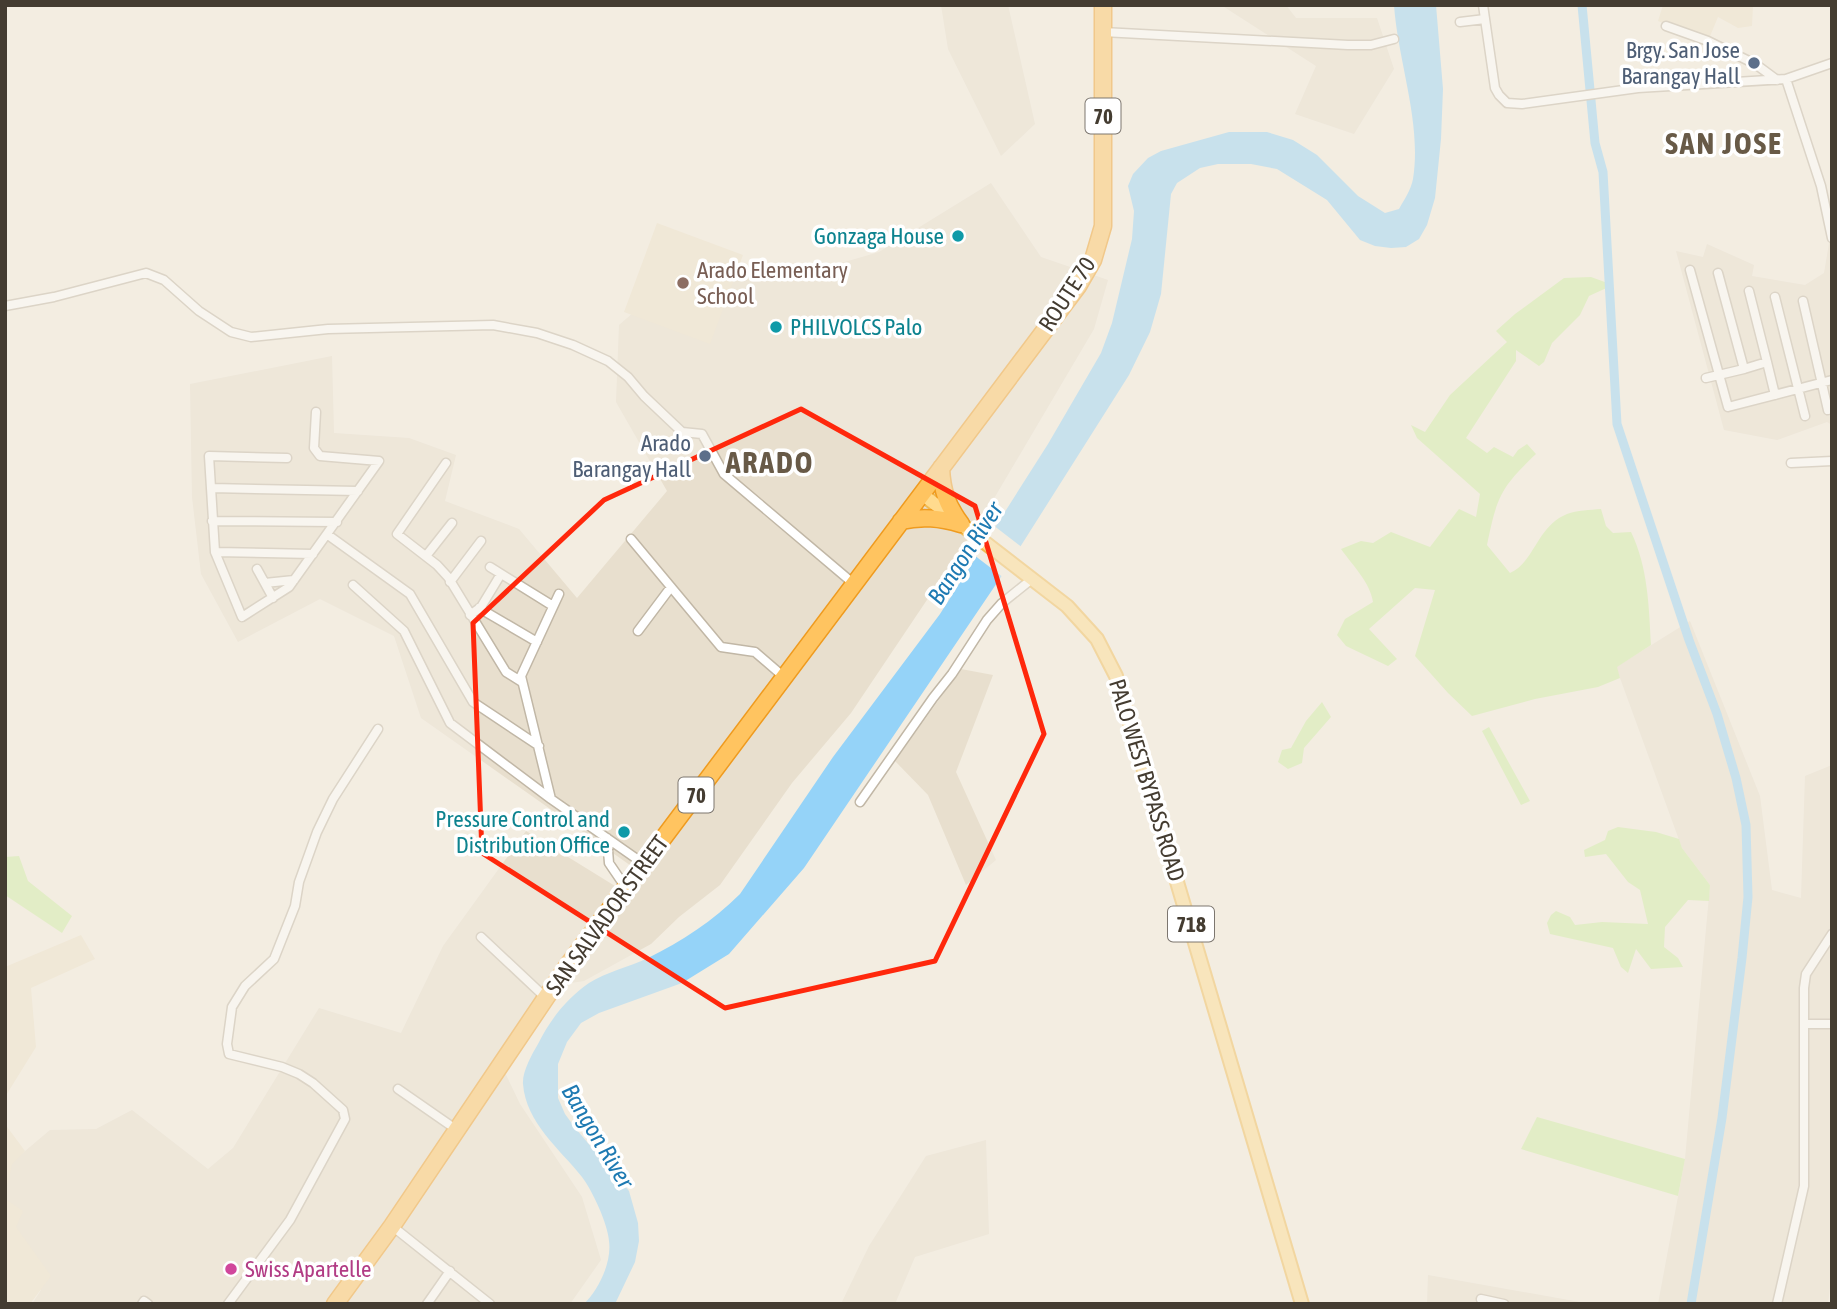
<svg xmlns="http://www.w3.org/2000/svg" width="1837" height="1309" font-family="'Asap Condensed',sans-serif">
<style>
.residential{fill:#e8dfce}
.education{fill:#eee2c9}
.green{fill:#cfeda4}
.water{fill:#95d3f8}
.pier{fill:#f3ede1}
.lines{fill:none;stroke-linecap:round;stroke-linejoin:round}
.canal{stroke:#95d3f8;stroke-width:9}
.street-casing{stroke:#c1b7a6;stroke-width:11}
.primary-casing{stroke:#f1bb51;stroke-width:16}
.highway-casing{stroke:#ef9b1f;stroke-width:19}
.street{stroke:#fff;stroke-width:8}
.primary{stroke:#ffdb8e;stroke-width:12}
.highway{stroke:#ffc460;stroke-width:16}
.marked{fill:none;stroke:#ff280c;stroke-width:5;stroke-linejoin:round}
.service-dot{fill:#5c6f8a;stroke:#fff;stroke-width:2.5}
.culture-dot{fill:#0f9aa8;stroke:#fff;stroke-width:2.5}
.education-dot{fill:#8d6e63;stroke:#fff;stroke-width:2.5}
.hotel-dot{fill:#d1479c;stroke:#fff;stroke-width:2.5}
.labels{text-anchor:middle;dominant-baseline:central;stroke-width:7;stroke-linejoin:round;paint-order:stroke}
.shield{fill:#fff;stroke:#7c766f;stroke-width:2}
.shield-label{font-size:21px;font-weight:bold;fill:#443c31}
.service-label{font-size:23px;fill:#4e5e75;stroke:#fff;text-anchor:end}
.culture-label{font-size:23px;fill:#0d838f;stroke:#fff;text-anchor:end}
.education-label{font-size:23px;fill:#785e54;stroke:#fff;text-anchor:start}
.street-label{font-size:23px;fill:#443c31;stroke:#fff}
.hotel-label{font-size:23px;fill:#b23c85;stroke:#fff;text-anchor:start}
.water-label{font-size:24px;font-style:italic;fill:#1e7ab2;stroke:#fff}
.district-label{font-size:30px;font-weight:bold;letter-spacing:2px;fill:#685a47;stroke:#fff}
</style>
<rect width="100%" height="100%" fill="#f3ede1"/>
<!-- residential -->
<path class="residential" d="M941 5H1008L1035 124 1001 156 948 49Z
M1221 5H1286L1296 18H1377L1394 69 1354 134 1295 114 1316 66Z
M991 183 1041 257 1108 280 1094 329 986 512 851 713 792 783 720 885 679 917 651 944 584 981 564 984 644 875 421 718 394 636 320 599 238 642 201 574 192 497 190 384 332 356 334 433 409 438 456 455 445 501 519 529 577 598 667 491 616 402 619 325 704 252 748 273 790 278 879 252Z
M1832 226V425L1827 422 1777 440 1724 430 1676 251 1703 257 1707 244 1754 265 1752 276 1805 285 1824 273Z
M1690 621 1760 796 1772 890 1801 898 1805 776 1832 765V1271L1828 1304H1658L1685 1159 1710 885 1682 848 1616 667Z
M961 669 993 675 956 772 996 860 966 885 928 795 895 761Z
M526 831 615 886 498 1058 520 1104 582 1197 601 1260 570 1304H32L41 1290 5 1244V1168L50 1130 96 1129 132 1110 208 1169 233 1148 319 1008 401 1033 443 946Z
M986 1140 989 1234 915 1257 895 1304H841L869 1246 926 1156Z
M1428 1275 1591 1304H1427Z"/>
<!-- education -->
<path class="education" d="M1663 5H1753L1752 26 1738 28 1718 17 1708 41 1658 21Z
M657 223 743 255 710 344 624 312Z
M81 935 95 959 31 988 36 1047 5 1097V967Z
M5 1124 25 1151 12 1164 5 1195Z
M5 1199 23 1211 16 1227 51 1276 30 1304H5Z"/>
<!-- green -->
<path class="green" d="M1591 277 1613 285 1589 296 1580 315 1552 343 1544 362 1539 366 1516 350V361L1466 438 1487 453 1494 447 1513 457 1518 450 1527 444 1536 454C1500 488 1497 497 1487 545L1510 573C1534 563 1537 526 1567 514 1577 510 1590 510 1601 509L1606 526 1613 533 1631 532C1648 567 1649 607 1651 645L1617 667 1620 678 1598 687 1535 699 1472 716 1448 693 1415 656 1435 590 1415 588 1369 629 1397 659 1388 666 1346 646 1337 635 1345 619 1373 602C1370 582 1353 566 1341 549L1361 541 1373 543 1391 532 1430 547 1459 509 1476 517 1480 494 1417 438 1411 425 1425 432 1450 395 1507 342 1496 331 1515 314 1564 278Z
M1322 702 1331 717 1304 748 1302 763 1288 769 1278 762 1282 750 1291 748 1306 721Z
M1489 727 1530 801 1521 805 1482 731Z
M1618 827 1656 832 1679 839 1682 848 1710 885 1709 901 1688 900 1665 927 1664 947 1678 958 1683 967 1651 969 1636 949 1628 973 1621 967 1613 948 1550 934 1547 923 1551 915 1556 911 1570 917 1575 925 1602 922 1648 924 1640 890 1628 882 1606 854 1585 857 1584 850 1605 840 1608 831Z
M19 856 28 881 72 916 62 933 5 895V857Z
M1537 1117 1685 1159 1678 1196 1521 1149Z"/>
<!-- water -->
<path class="water" d="M1394 5H1436L1443 89 1441 139 1435 198 1427 225 1419 239 1406 247 1391 248 1375 246 1360 240 1327 200 1277 169 1251 164H1218L1200 168 1177 183 1171 194 1161 294 1150 332 1129 375 1003 574 804 868 729 954 682 983 599 1013 581 1023 567 1042 558 1064V1098L565 1114 576 1129 629 1191 638 1223 639 1241 635 1262 615 1304H584C599 1289 612 1262 609 1241 608 1224 592 1190 582 1177 560 1149 526 1123 523 1084 522 1072 532 1054 538 1044 550 1020 566 999 589 983 606 972 629 967 648 958 682 941 713 921 740 894L833 757 940 614 1048 444 1101 353 1112 323 1132 239 1134 211 1128 186 1133 174 1148 158 1161 151 1229 132H1267L1293 140 1317 155 1358 196 1385 213 1399 209C1404 200 1411 190 1413 179 1422 123 1398 62 1394 5Z"/>
<!-- pier -->
<path class="pier" d="M993 525 1023 548 1004 578 974 555Z"/>
<g class="lines">
<!-- canal -->
<path class="canal" d="M1582 5 1595 143 1603 172 1617 424 1689 640 1717 714 1736 778 1746 825 1748 897 1742 958 1722 1118 1691 1304"/>
<!-- street casing -->
<g class="street-casing">
<path id="street" d="M1483 5 1495 88 1499 95 1507 103 1522 104 1638 88 1786 79 1821 186 1832 238
M1460 22 1485 19
M1666 26 1708 41 1749 61
M1103 32 1348 45H1371L1394 39
M1758 66 1777 80
M1786 79 1832 63
M1690 270 1728 407 1832 380
M1718 273 1744 369 1767 362 1775 395
M1749 291 1767 362
M1775 297 1805 416
M1803 301 1828 410
M5 306 54 297 146 273 164 280 199 311 231 332 251 337 328 329 493 325 537 333 573 345 608 361 628 377 644 396 682 432 702 434 724 474 854 584
M1706 378 1744 369
M287 458 209 456 215 552 242 617 289 587 379 461 320 456 314 448 316 412
M446 463 397 534 437 565 448 577 506 672 522 682
M1791 463 1832 461
M211 488 358 491
M212 521 337 522
M328 535 410 594 473 702 539 746
M631 539 721 647 755 652 784 677
M215 552 313 554
M426 556 452 523
M490 567 553 606
M257 569 273 598
M450 582 481 541
M265 583 294 580
M353 585 404 631 450 723 551 799
M559 594 521 676 551 799 644 864
M479 608 537 642
M470 615 481 607 501 574
M638 631 671 587
M860 802 933 698 952 674 987 620 1002 603 1032 579
M607 838 609 863 626 888
M481 937 546 998
M1804 1024H1832
M398 1089 457 1130
M392 1226 490 1304
M1481 1299 1504 1304
M142 1304 144 1301 148 1304
M228 1304 290 1220 345 1119 343 1110 313 1083 299 1074 282 1067 229 1054 227 1044 232 1007 245 986 274 959 295 906 299 882 317 832 333 799 378 729
M427 1304 450 1271
M1777 1304 1804 1186V988L1806 974 1832 934"/>
</g>
<!-- primary casing -->
<g class="primary-casing">
<path id="primary" d="M922 494 1067 606 1097 639 1116 676 1302 1304"/>
</g>
<!-- highway casing -->
<g class="highway-casing">
<path id="highway" d="M941 468C942 491 947 505 961 524
M901 521C922 516 940 518 961 524
M335 1304 392 1226 568 965 1078 286 1093 260 1103 226V5"/>
</g>
<!-- street -->
<use href="#street" class="street"/>
<!-- primary -->
<use href="#primary" class="primary"/>
<!-- highway -->
<use href="#highway" class="highway"/>
</g>
<!-- marked area -->
<path d="M0 0H1837V1309H0ZM801 409 975 506 1044 734 935 961 725 1008 482 853 473 623 604 500Z" fill="#f3ede1" fill-opacity=".55" fill-rule="evenodd"/>
<path class="marked" d="M801 409 975 506 1044 734 935 961 725 1008 482 853 473 623 604 500Z"/>
<!-- markers -->
<g class="service-dot">
<circle cx="1754" cy="63" r="7"/>
<circle cx="705" cy="456" r="7"/>
</g>
<g class="culture-dot">
<circle cx="958" cy="236" r="7"/>
<circle cx="776" cy="327" r="7"/>
<circle cx="624" cy="832" r="7"/>
</g>
<circle class="education-dot" cx="683" cy="283" r="7"/>
<circle class="hotel-dot" cx="231" cy="1269" r="7"/>
<g class="labels">
<!-- shield labels -->
<g class="shield">
<rect x="1085.5" y="98.5" width="35" height="35" rx="5"/>
<rect x="678.5" y="777.5" width="35" height="35" rx="5"/>
<rect x="1168" y="906.5" width="46" height="35" rx="5"/>
</g>
<g class="shield-label">
<text x="1103" y="116">70</text>
<text x="696" y="795">70</text>
<text x="1191" y="924">718</text>
</g>
<!-- service labels -->
<g class="service-label">
<text x="1740" y="50">Brgy. San Jose<tspan x="1740" dy="26">Barangay Hall</tspan></text>
<text x="691" y="443">Arado<tspan x="691" dy="26">Barangay Hall</tspan></text>
</g>
<!-- culture labels -->
<g class="culture-label">
<text x="944" y="236">Gonzaga House</text>
<text x="790" y="327" text-anchor="start">PHILVOLCS Palo</text>
<text x="610" y="819">Pressure Control and<tspan x="610" dy="26">Distribution Office</tspan></text>
</g>
<!-- education labels -->
<g class="education-label">
<text x="697" y="270">Arado Elementary<tspan x="697" dy="26">School</tspan></text>
</g>
<!-- street labels -->
<g class="street-label">
<text transform="translate(1067 294) rotate(-57)">ROUTE 70</text>
<text transform="translate(1147 780) rotate(73)">PALO WEST BYPASS ROAD</text>
<text transform="translate(607 915) rotate(-54)">SAN SALVADOR STREET</text>
</g>
<!-- hotel labels -->
<g class="hotel-label">
<text x="245" y="1269">Swiss Apartelle</text>
</g>
<!-- water labels -->
<g class="water-label">
<text transform="translate(965 553) rotate(-57)">Bangon River</text>
<text transform="translate(598 1136) rotate(59)">Bangon River</text>
</g>
<!-- district labels -->
<g class="district-label">
<text x="1724" y="143">SAN JOSE</text>
<text x="770" y="462">ARADO</text>
</g>
</g>
<!-- border -->
<rect width="1837" height="1309" fill="none" stroke="#443c31" stroke-width="14"/>
</svg>
